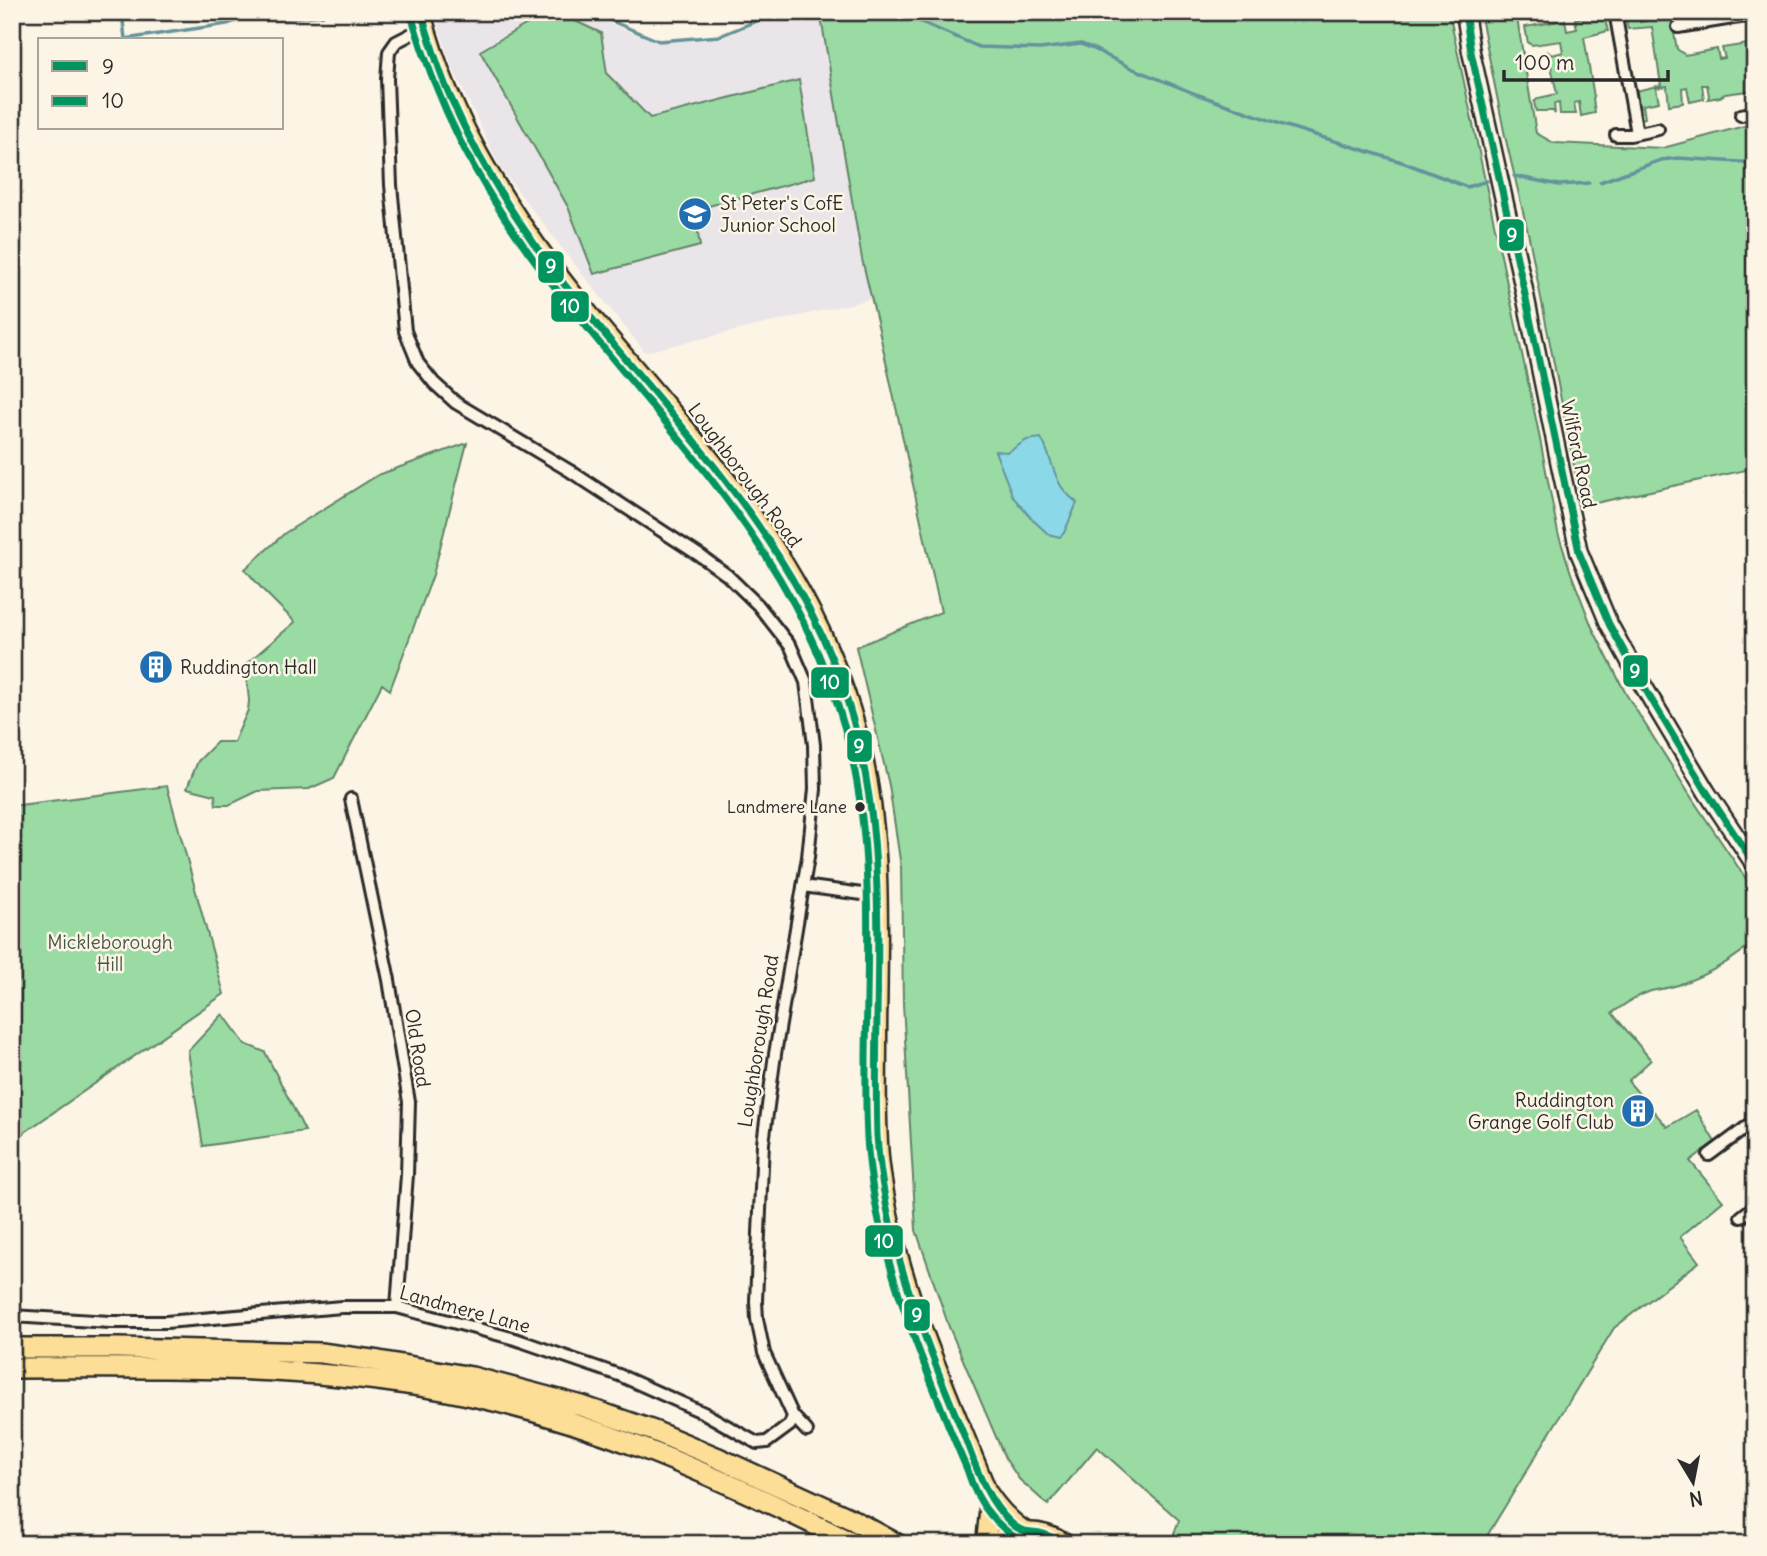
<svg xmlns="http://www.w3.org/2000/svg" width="1767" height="1556" font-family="Delius,sans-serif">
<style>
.built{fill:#eae5e9}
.green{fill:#9adba4;stroke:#628368;stroke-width:2}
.water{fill:#8bd9e8;stroke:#65939c;stroke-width:2}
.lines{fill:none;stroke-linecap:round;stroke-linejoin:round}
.stream{stroke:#65939c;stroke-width:3.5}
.street-casing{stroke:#2b2b2b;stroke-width:16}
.secondary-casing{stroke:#2b2b2b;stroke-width:21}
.primary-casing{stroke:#2b2b2b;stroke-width:23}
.highway-casing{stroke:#2b2b2b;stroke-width:24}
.street{stroke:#fcf5e5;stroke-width:10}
.secondary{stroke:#fcf5e5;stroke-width:16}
.primary{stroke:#fcde96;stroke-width:18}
.highway{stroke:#fcde96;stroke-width:19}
.bus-1-casing{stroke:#fcf5e5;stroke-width:12}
.bus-2-casing{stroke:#fcf5e5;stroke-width:12}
.bus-1{stroke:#00945e;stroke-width:7}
.bus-2{stroke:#00945e;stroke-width:7}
.bus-dot{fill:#2b2b2b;stroke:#fcf5e5;stroke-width:2.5}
.labels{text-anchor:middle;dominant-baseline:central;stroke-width:5;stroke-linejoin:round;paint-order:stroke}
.bus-label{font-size:17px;fill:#2b2b2b;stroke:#fcf5e5;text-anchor:end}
.poi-label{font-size:19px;fill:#2b2b2b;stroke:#fcf5e5;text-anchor:start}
.street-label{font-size:19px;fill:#2b2b2b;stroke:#fcf5e5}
.park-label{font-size:19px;fill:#475749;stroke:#fcf5e5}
.line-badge{stroke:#fcf5e5;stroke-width:2.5}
.badge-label{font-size:19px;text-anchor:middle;font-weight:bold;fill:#fff}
</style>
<rect width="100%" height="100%" fill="#fcf5e5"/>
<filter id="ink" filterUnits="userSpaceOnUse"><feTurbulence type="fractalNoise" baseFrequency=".0143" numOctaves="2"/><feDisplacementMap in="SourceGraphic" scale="14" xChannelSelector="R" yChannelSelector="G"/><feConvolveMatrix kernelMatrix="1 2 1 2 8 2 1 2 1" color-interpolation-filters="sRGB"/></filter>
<g filter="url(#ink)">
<!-- built -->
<path class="built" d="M434 12H580L659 43 722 38 785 12H820L862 259 871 299 645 352 571 260 501 169 451 65Z"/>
<!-- green -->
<path class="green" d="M548 12H556L601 33 607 74 650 118 799 80 815 177 694 210 700 246 594 274 568 207 480 51Z
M820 12H1449L1537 424 1558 533 1571 573 1592 627 1626 694 1693 800 1755 892V940C1734 961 1706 975 1678 985 1669 988 1660 989 1651 991 1636 996 1625 1004 1612 1013L1651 1060 1628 1081 1667 1127 1696 1110 1715 1142 1690 1161 1723 1201 1680 1237 1699 1262 1614 1328 1482 1544H1170L1179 1520 1097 1447 1048 1505 1019 1479 1005 1458 949 1327 916 1230 903 1004 901 867 889 785 856 647 941 612 879 330 862 259Z
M1511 12H1516L1536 133 1554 143 1663 148 1755 123V468L1582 506 1529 237 1505 136 1484 32 1482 22 1485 18Z
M1603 12 1608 31 1584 37 1594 97 1593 99 1595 113 1581 116 1579 102 1574 103 1576 114H1560L1559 103 1554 104 1555 114 1553 111H1536L1534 102 1539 98 1557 94 1548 52 1552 55 1563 52 1561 41 1532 45 1528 43 1525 27 1565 20 1567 31 1577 29 1575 19Z
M1624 12H1638L1640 22 1646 21 1645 12H1657L1659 21 1670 19 1669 12H1680L1681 16 1687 15V12H1706L1703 17 1672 23 1677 49 1685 55 1717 49 1719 59 1725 58 1722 48 1755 43V90L1725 94 1720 97 1708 99 1709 95 1707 85H1702L1704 99 1690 102 1687 87 1682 88 1683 103 1669 105 1667 86 1656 88 1659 102 1643 105 1645 118 1641 119 1636 91 1661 85 1652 27 1628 29Z
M467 443 433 575 390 690 382 684 334 778 309 789 258 791 229 805H216L215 795 187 788 198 761 217 742H234L248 710 249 700 245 665 295 622 263 590 245 569 285 533 378 475Z
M167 786 224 994 12 1141V806Z
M223 1014 245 1044 265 1052 305 1131 203 1146 188 1051Z"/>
<!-- water -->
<path class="water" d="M1041 438C1050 453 1052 471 1061 486 1065 493 1072 498 1077 503L1064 533 1060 537 1048 534 1031 518 1013 497 995 451 1008 452 1027 440Z"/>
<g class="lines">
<!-- stream -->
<path class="stream" d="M122 12 125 39 227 24 255 14 274 19 323 15 326 12
M590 12 659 41 720 36 778 12
M898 12 979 47 1040 49 1081 44 1094 49 1131 68 1196 94 1283 125 1405 163 1467 187 1487 181
M1514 176 1559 185 1589 183
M1600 182 1661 160 1678 158 1755 163"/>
<!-- street casing -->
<g class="street-casing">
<path id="street" d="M1615 12 1637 133
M1733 18 1755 15
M425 27 396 42 389 52 387 79 391 185 405 331 418 363 434 383 456 403 570 471 702 557 727 575 758 605 791 647 806 682 814 745 815 789 808 857 775 1054 763 1143 756 1301 757 1319 764 1353 793 1416
M1678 27 1733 18 1732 12
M1741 115 1755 112
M1616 135H1630L1658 129
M351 799 389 980 409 1102 407 1175 397 1307
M803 886 877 896
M1709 1155 1755 1121
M1741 1217 1755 1206
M12 1316 110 1322H166L342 1307H397L515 1339 619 1375 704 1413 757 1443 767 1442 790 1425 793 1416 807 1431"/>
</g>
<!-- secondary casing -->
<g class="secondary-casing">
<path id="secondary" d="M1465 12 1471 52 1523 285 1561 470 1579 552 1609 624 1641 682 1706 791 1755 865"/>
</g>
<!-- primary casing -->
<g class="primary-casing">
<path id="primary" d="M421 12C450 126 517 227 591 317 678 422 774 522 828 649 856 714 872 784 876 855 880 918 877 981 877 1044 877 1084 875 1126 880 1166 894 1281 945 1386 987 1492 998 1509 1009 1521 1026 1532
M986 1544 989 1513 988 1496"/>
</g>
<!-- highway casing -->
<g class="highway-casing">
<path id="highway" d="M12 1348H118L321 1353 379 1361 472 1377 582 1406 654 1431 716 1457 851 1519 897 1544
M12 1368C147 1368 285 1364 419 1386 573 1410 716 1475 854 1544
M994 1544C1016 1529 1042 1529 1064 1544"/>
</g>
<!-- street -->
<use href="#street" class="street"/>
<!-- secondary -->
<use href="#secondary" class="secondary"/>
<!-- primary -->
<use href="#primary" class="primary"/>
<!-- highway -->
<use href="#highway" class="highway"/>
<!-- bus-1 casing -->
<g class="bus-1-casing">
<path id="bus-1" d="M421 12C430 40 438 69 450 96 479 163 519 226 564 284 662 409 781 522 838 674 896 827 872 977 877 1136 884 1238 922 1334 961 1428 974 1460 984 1498 1010 1522 1023 1535 1030 1530 1044 1534 1051 1536 1057 1540 1064 1544
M1465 12 1471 52 1523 285 1579 552 1609 624 1641 682 1706 791 1755 865"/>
</g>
<!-- bus-2 casing -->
<g class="bus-2-casing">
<path id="bus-2" d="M411 15C438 105 476 182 532 257 651 420 804 547 851 753 874 853 867 956 866 1058 866 1089 865 1120 868 1151 876 1242 909 1328 943 1412 950 1430 958 1449 966 1467 970 1477 973 1489 979 1498 988 1516 1004 1530 1020 1541"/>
</g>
<!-- bus-1 -->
<use href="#bus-1" class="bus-1"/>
<!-- bus-2 -->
<use href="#bus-2" class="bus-2"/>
</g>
</g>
<!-- icons -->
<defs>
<g id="school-disc" transform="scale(1.75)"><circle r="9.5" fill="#1f6fb2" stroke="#fcf5e5"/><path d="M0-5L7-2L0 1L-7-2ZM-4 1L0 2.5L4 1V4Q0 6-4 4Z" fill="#fff"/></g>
<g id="building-disc" transform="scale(1.75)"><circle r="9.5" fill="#1f6fb2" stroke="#fcf5e5"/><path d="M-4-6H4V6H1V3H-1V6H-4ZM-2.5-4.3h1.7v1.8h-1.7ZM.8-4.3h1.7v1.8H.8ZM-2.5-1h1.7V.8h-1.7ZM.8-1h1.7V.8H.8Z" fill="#fff"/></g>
</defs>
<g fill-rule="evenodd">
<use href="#school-disc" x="695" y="214"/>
<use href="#building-disc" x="156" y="667"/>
<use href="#building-disc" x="1638" y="1111"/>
</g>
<!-- markers -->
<circle class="bus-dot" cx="860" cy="807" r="6"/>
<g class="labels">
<!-- bus labels -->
<g class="bus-label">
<text x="847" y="807">Landmere Lane</text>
</g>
<!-- poi labels -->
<g class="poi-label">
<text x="720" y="203">St Peter's CofE<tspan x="720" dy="22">Junior School</tspan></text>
<text x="180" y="667">Ruddington Hall</text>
<text x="1614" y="1100" text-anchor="end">Ruddington<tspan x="1614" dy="22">Grange Golf Club</tspan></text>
</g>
<!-- street labels -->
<g class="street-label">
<text transform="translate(1579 454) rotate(78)">Wilford Road</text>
<text transform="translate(745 475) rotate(53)">Loughborough Road</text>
<text transform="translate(758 1041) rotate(-81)">Loughborough Road</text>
<text transform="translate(418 1048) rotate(81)">Old Road</text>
<text transform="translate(465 1309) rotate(15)">Landmere Lane</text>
</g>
<!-- park labels -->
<g class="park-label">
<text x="110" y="942">Mickleborough<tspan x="110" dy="22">Hill</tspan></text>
</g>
</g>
<g class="line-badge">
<rect x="1498" y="218" width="27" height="34" rx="7" fill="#00945e"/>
<rect x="537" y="250" width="28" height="34" rx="7" fill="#00945e"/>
<rect x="550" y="290" width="40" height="33" rx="7" fill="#00945e"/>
<rect x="1622" y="654" width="27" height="34" rx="7" fill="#00945e"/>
<rect x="810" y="666" width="40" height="33" rx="7" fill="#00945e"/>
<rect x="846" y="729" width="27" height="34" rx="7" fill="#00945e"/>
<rect x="864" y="1224" width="40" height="34" rx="7" fill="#00945e"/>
<rect x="903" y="1298" width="28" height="34" rx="7" fill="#00945e"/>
</g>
<g class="badge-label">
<text x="1512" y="242">9</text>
<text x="551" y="273">9</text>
<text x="570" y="313">10</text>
<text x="1635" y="678">9</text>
<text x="830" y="689">10</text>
<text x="859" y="753">9</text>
<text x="884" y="1248">10</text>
<text x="917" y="1322">9</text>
</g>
<!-- margin -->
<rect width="1767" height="1556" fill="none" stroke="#fcf5e5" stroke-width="42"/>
<rect x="21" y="21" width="1725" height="1514" fill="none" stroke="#2b2b2b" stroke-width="2.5" filter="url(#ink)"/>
<!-- legend -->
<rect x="38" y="38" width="245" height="91" fill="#fcf5e5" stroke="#a8a49b" stroke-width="2"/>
<rect x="52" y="61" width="35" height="10" fill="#00945e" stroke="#a8a49b" stroke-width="2"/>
<text x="102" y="74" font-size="21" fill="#2b2b2b">9</text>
<rect x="52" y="96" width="35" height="10" fill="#00945e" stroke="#a8a49b" stroke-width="2"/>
<text x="102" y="108" font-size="21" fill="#2b2b2b">10</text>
<!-- north arrow -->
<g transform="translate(1693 1482) rotate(170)" stroke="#fcf5e5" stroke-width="5" paint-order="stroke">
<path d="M0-5L12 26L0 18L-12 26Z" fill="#2b2b2b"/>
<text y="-10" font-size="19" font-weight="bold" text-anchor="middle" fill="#2b2b2b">N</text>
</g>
<!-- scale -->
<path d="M1504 70v10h164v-10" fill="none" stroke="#2b2b2b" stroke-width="3.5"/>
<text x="1515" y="70" font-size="21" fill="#2b2b2b" stroke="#fcf5e5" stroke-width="5" paint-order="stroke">100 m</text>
</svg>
